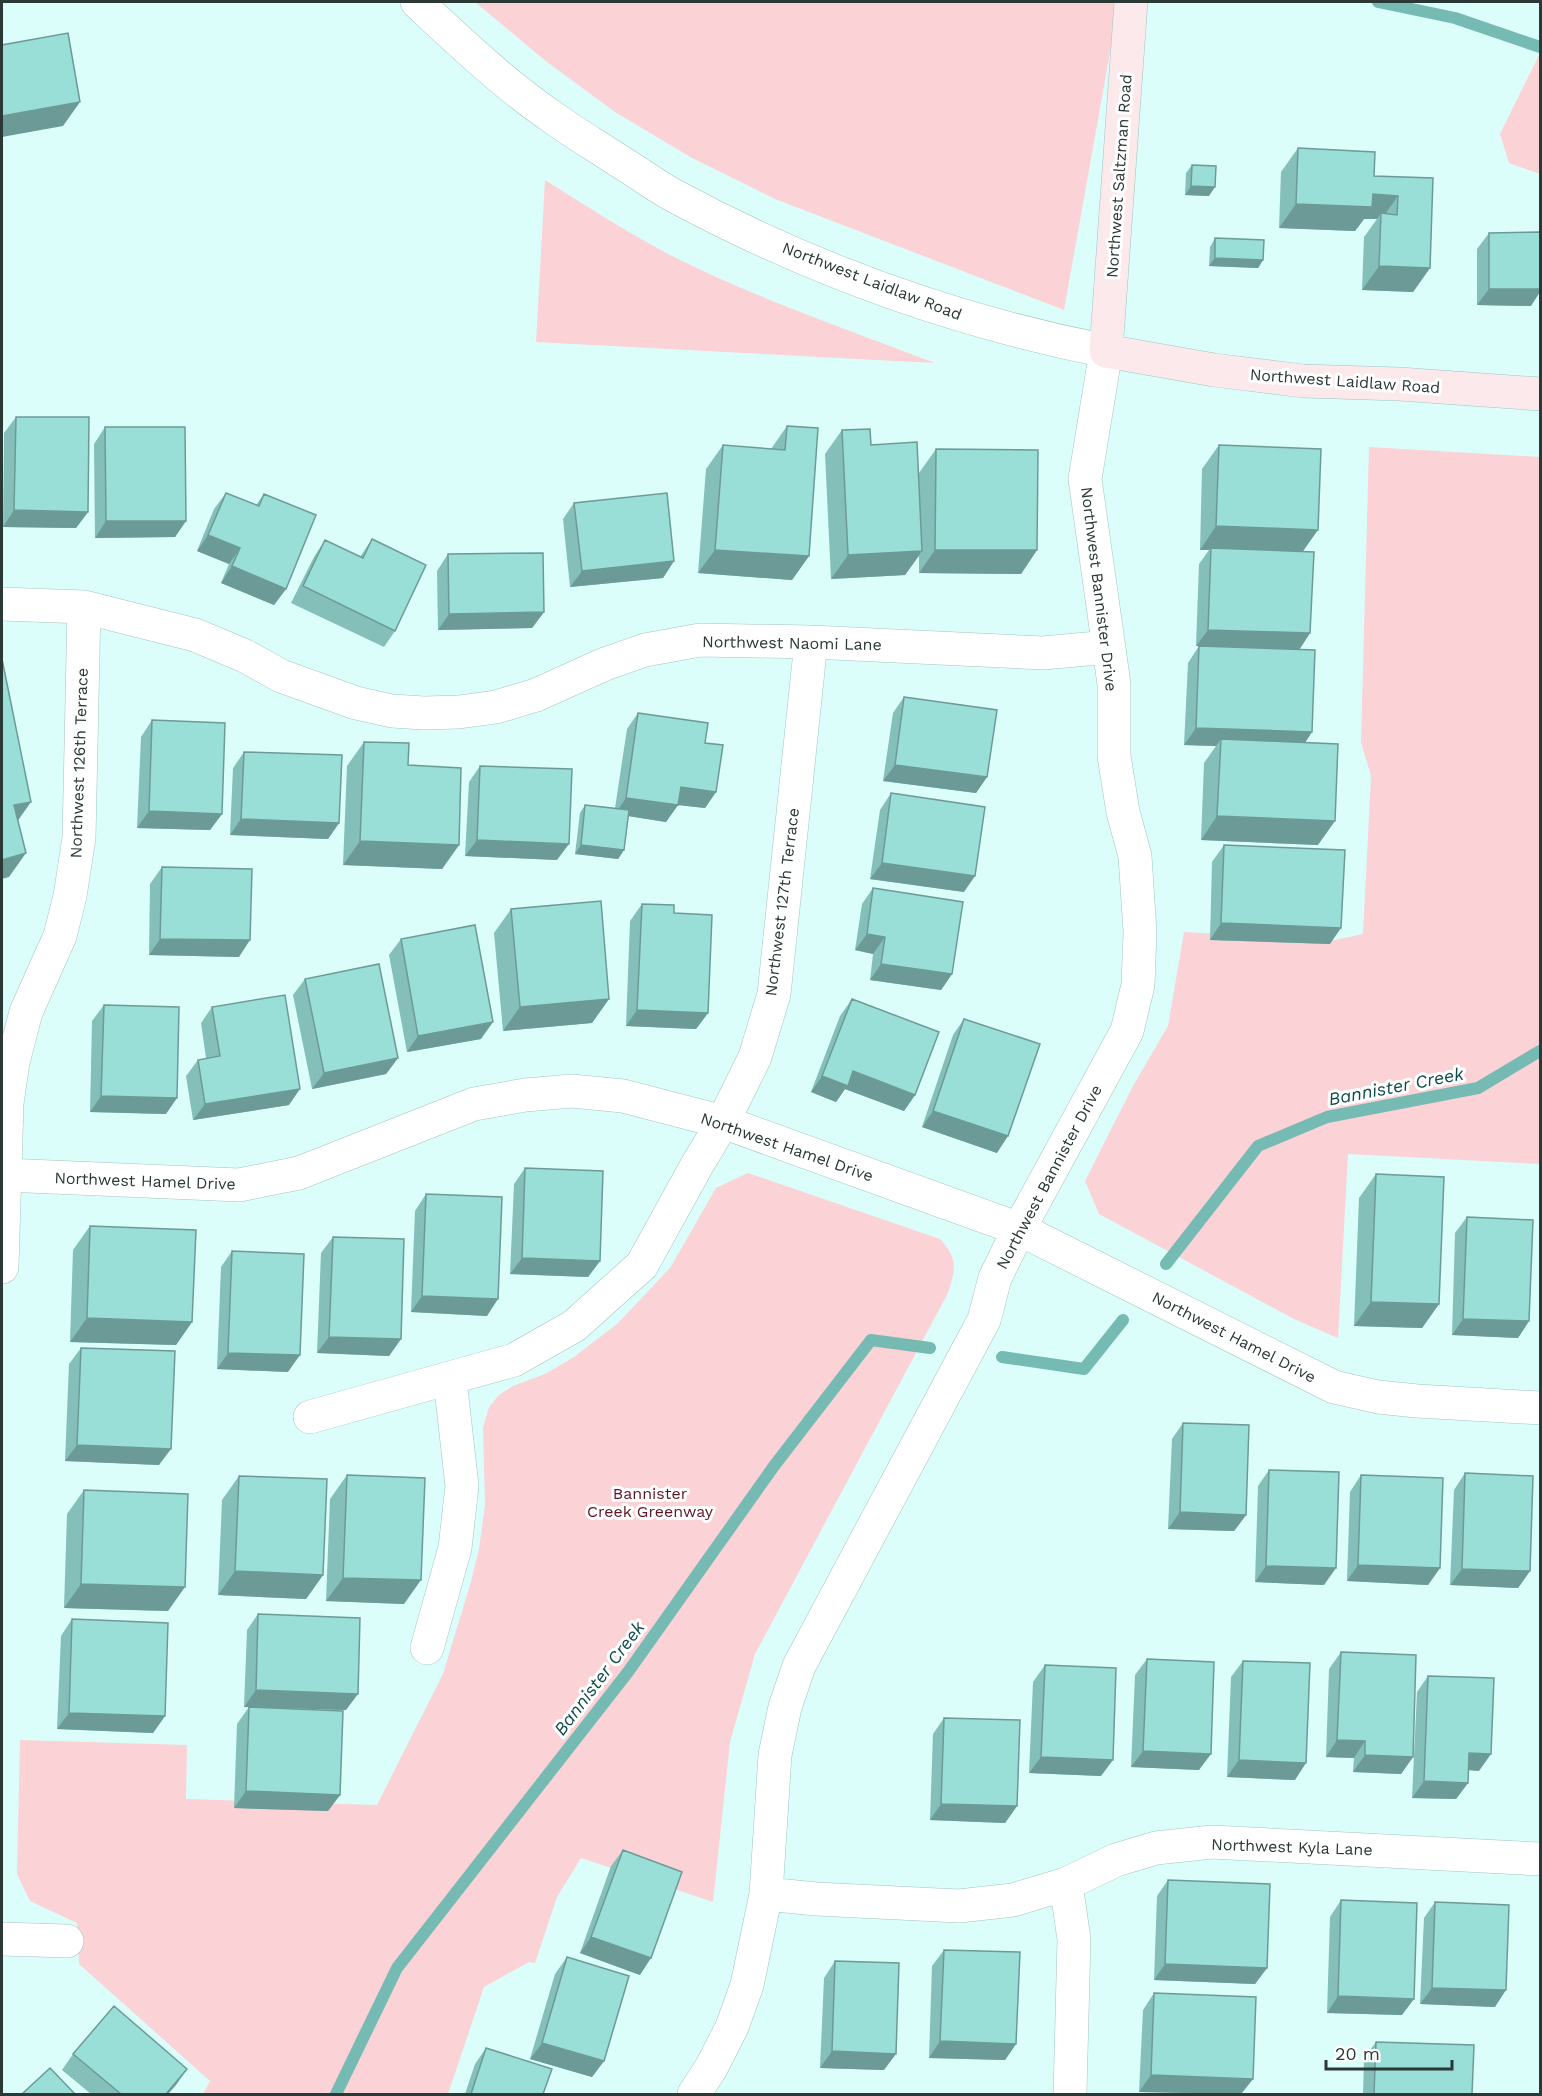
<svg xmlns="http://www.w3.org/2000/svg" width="1542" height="2096" font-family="'Work Sans',sans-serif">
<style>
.green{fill:#fbd2d6}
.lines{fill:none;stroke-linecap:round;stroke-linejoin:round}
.stream{stroke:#76bab4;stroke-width:12}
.minor-casing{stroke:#a3c4c1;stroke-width:34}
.tertiary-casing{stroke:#a3c4c1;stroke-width:34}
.secondary-casing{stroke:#a3c4c1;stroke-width:34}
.minor{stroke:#fff;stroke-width:33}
.tertiary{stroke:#fff;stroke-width:33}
.secondary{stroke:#fbe9ec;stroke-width:33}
.wall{fill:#84bfba}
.shaded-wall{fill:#6c9b97}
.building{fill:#9aded8;stroke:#6c9b97;stroke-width:1.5}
.labels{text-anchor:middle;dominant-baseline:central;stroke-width:6;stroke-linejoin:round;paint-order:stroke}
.street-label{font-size:16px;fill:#2a3836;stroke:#fff}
.park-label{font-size:16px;fill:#5b1626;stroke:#fff}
.water-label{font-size:18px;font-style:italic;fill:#0f4c49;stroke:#fff}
</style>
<rect width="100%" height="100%" fill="#dcfefa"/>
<!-- green -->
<path class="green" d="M475 2H1119L1064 310 775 199 692 158 615 112 547 62Z
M1540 53V174L1509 163 1500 134Z
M545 180C586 206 627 232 670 255 755 298 847 329 935 363L536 342Z
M1369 447 1540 457V1164L1348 1154 1338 1338 1294 1319 1099 1214 1085 1181 1133 1086 1168 1026 1184 932 1334 940 1363 934 1371 776 1361 742Z
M748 1173 940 1239C958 1259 956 1268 948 1293L755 1654 730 1742 713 1902 581 1858 557 1897 535 1963 529 1962 484 1987 448 2094H203L210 2081 79 1964 77 1923 30 1901 17 1874 20 1740 187 1745 186 1799 377 1805 443 1674 470 1585 479 1549 485 1505 483 1428 489 1407 499 1395 513 1386 545 1374 574 1357 617 1324 670 1268 716 1188Z"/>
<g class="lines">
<!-- stream -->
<path class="stream" d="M1378 2 1455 18 1540 47
M1166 1264 1258 1146 1327 1117 1478 1088 1540 1051
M1002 1357 1084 1369 1123 1320
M336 2094 397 1968 628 1672 774 1466 871 1340 930 1348"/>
<!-- minor casing -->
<g class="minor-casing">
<path id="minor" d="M2 604 84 607 195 635 245 656 281 676 356 703 392 711 424 713 459 712 496 707 536 695 605 664 645 650 700 640 811 642 1043 653 1109 647
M5 1175 239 1185 299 1173 474 1104 525 1095 572 1091 623 1096 723 1122 1019 1229 1334 1387 1378 1397 1417 1401 1540 1408
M2 1267 7 1103 13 1062 26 1012 60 936 70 896 79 838 84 607
M310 1417 514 1360 574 1326 642 1265 697 1165 723 1122 755 1057 774 994 811 642
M427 1648 455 1548 462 1486 450 1380
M1066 1884 1074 1939 1070 2094
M766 1894 816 1899 959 1906 1013 1900 1066 1884 1116 1860 1156 1848 1212 1842 1540 1859
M2 1939 67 1941
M694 2094 711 2068 732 2027 747 1985 766 1894 775 1755 785 1707 799 1666 984 1320 995 1278 1019 1229 1127 1031 1138 985 1140 932 1135 856 1123 812 1114 756V684L1085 479 1106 351"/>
</g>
<!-- tertiary casing -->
<g class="tertiary-casing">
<path id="tertiary" d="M417 2C461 43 505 85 555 119 576 134 598 147 619 161 636 171 652 183 669 193 805 267 954 321 1106 351"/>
</g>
<!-- secondary casing -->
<g class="secondary-casing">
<path id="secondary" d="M1131 2 1106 351 1214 370 1303 381 1399 384 1540 394"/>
</g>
<!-- minor -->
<use href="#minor" class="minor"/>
<!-- tertiary -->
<use href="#tertiary" class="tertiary"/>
<!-- secondary -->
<use href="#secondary" class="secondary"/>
</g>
<!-- wall -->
<path class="wall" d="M1298 148 1374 176 1433 178 1430 268 1413 292 1362 290 1364 237 1377 219H1364L1355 231 1279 228 1281 172Z
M1192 165 1209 196 1185 195 1186 173Z
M1489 233 1531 306 1477 305V249Z
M1215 238 1263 260 1258 268 1209 266 1210 247Z
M16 417 88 512 76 528 3 527 4 433Z
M787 426 809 556 792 580 698 573 706 469 723 445 771 449Z
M105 427 186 521 175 537 95 538 94 444Z
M842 430 871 445 919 488V473L936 449 1037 550 1021 574 919 573V556L905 575 831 579 825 454Z
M1219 445 1303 551 1310 633 1299 650 1196 646 1199 564 1209 550H1200L1202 469Z
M226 493 256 505 264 494 286 589 274 605 221 583 229 564 197 551 214 509Z
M574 503 674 561 663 578 570 587 563 519Z
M372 539 395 631 384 647 291 603 314 557 325 540 360 557Z
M448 554 544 612 532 628 438 630 437 571Z
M1199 646 1312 732 1305 742 1318 845 1201 840 1204 763 1216 746 1184 745 1188 663Z
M904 697 987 777 976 793 883 781 893 713Z
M638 713 716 792 705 808 678 805 666 822 628 816 624 850 618 859 575 854 580 813 585 805 615 808 627 729Z
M152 720 222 814 210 830 137 828 141 737Z
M364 742 408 765 459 845 442 869 343 865 347 766Z
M244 752 339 823 328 839 230 835 233 768Z
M480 766 557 860 465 856 469 782Z
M891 793 964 892 870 879 880 810Z
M1224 845 1330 944 1210 940 1212 862Z
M162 867 239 957 149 955 150 884Z
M873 888 952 974 941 990 870 980 873 954 855 950 862 904Z
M642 904 674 913 708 1013 696 1029 626 1026 630 921Z
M511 909 609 999 592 1023 503 1031 494 933Z
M401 939 481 1039 407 1052 389 955Z
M305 979 398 1058 386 1074 312 1089 293 995Z
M852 999 915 1095 904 1111 845 1089 836 1102 811 1092 840 1016Z
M104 1005 166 1114 90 1112 92 1021Z
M212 1007 289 1105 193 1120 186 1076 198 1060 206 1058 201 1023Z
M964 1019 997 1153 922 1127 953 1035Z
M525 1168 600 1261 588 1277 510 1274 514 1184Z
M1376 1174 1439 1304 1422 1328 1354 1326 1359 1198Z
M426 1194 487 1316 411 1312 415 1211Z
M1467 1217 1529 1321 1518 1338 1452 1335 1455 1233Z
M90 1226 192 1322 176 1345 70 1342 73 1250Z
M333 1237 401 1339 389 1356 317 1353 321 1253Z
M232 1251 288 1372 217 1369 221 1267Z
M81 1348 159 1465 65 1461 69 1364Z
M1183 1423 1246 1515 1234 1531 1168 1529 1172 1439Z
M1269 1470 1324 1585 1255 1582 1258 1486Z
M1465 1473 1530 1571 1518 1588 1450 1585 1454 1490Z
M347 1475 404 1604 326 1601 330 1499Z
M1361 1475 1440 1568 1428 1585 1347 1581 1350 1492Z
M239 1476 323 1575 306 1599 218 1595 222 1500Z
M84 1490 168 1611 64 1608 67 1514Z
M258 1614 346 1710 244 1707 247 1630Z
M72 1619 165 1716 153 1733 57 1729 61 1636Z
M1341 1652 1413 1757 1401 1774 1353 1772 1354 1758 1326 1757 1329 1669Z
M1147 1659 1199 1770 1131 1767 1135 1675Z
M1243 1661 1295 1780 1227 1777 1231 1677Z
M1045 1665 1101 1776 1029 1773 1033 1682Z
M1428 1676 1479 1771 1468 1770V1783L1456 1799 1412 1798 1417 1692Z
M249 1707 340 1795 328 1811 234 1808 237 1724Z
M944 1718 1017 1806 1005 1823 930 1820 933 1734Z
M623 1850 640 1975 580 1953 611 1866Z
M1168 1880 1267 1968 1255 1984 1154 1980 1157 1896Z
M1341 1900 1402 2015 1327 2013 1330 1917Z
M1435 1902 1495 2007 1420 2004 1424 1918Z
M944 1950 1016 2044 1005 2060 929 2058 932 1966Z
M567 1957 604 2061 592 2077 530 2059 555 1974Z
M835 1961 884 2070 820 2068 824 1978Z
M1154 1993 1253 2079 1241 2094 1139 2092 1143 2010Z
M1376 2042 1472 2094H1363L1364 2058Z
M486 2048 543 2094H465L475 2064Z
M73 2054 187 2069 168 2094H91L62 2070Z"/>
<!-- shaded-wall -->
<path class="shaded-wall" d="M80 102 63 126 2 137V116Z
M1191 186 1215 187 1209 196 1185 195Z
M1373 194 1398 196 1381 220V213L1377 219H1364L1355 231 1279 228 1296 204Z
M1215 258 1263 260 1258 268 1209 266Z
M1379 266 1430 268 1413 292 1362 290Z
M1489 289H1540V292L1531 306 1477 305Z
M14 510 88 512 76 528 3 527Z
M106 521H186L175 537 95 538Z
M1216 526 1318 530 1301 554 1211 548 1209 550H1200Z
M208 535 240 548 229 564 197 551Z
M715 550 809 556 792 580 698 573Z
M935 550H1037L1021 574 919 573Z
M922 551 905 575 831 579 848 555Z
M674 561 663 578 570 587 582 571Z
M232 566 286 589 274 605 221 583Z
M544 612 532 628 438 630 449 614Z
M1208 630 1310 633 1299 650 1196 646Z
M1196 728 1312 732 1301 749 1221 739 1216 746 1184 745Z
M895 765 987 777 976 793 883 781Z
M681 787 716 792 705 808 669 804Z
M626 798 678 805 666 822 615 814Z
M31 802 14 826V805Z
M149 811 222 814 210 830 137 828Z
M1217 816 1335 821 1318 845 1201 840Z
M241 819 339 823 328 839 230 835Z
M477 840 569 844 557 860 465 856Z
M360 841 459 845 442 869 343 865Z
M581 845 624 850 618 859 575 854Z
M26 853 9 877 2 879V860Z
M882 863 975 876 964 892 870 879Z
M1221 923 1341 928 1330 944 1210 940Z
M867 934 885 937 873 954 855 950Z
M160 939 250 940 239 957 149 955Z
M881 964 952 974 941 990 870 980Z
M609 999 592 1023 503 1031 520 1007Z
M637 1010 708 1013 696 1029 626 1026Z
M493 1022 481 1039 407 1052 418 1036Z
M398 1058 386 1074 312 1089 324 1073Z
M853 1071 915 1095 904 1111 845 1089 836 1102 811 1092 822 1076Z
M300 1089 289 1105 193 1120 205 1104Z
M101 1096 177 1098 166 1114 90 1112Z
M933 1111 1008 1136 997 1153 922 1127Z
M522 1258 600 1261 588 1277 510 1274Z
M422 1296 498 1299 487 1316 411 1312Z
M1371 1302 1439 1304 1422 1328 1354 1326Z
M87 1318 192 1322 176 1345 70 1342Z
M1463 1319 1529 1321 1518 1338 1452 1335Z
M329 1337 401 1339 389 1356 317 1353Z
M228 1353 300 1355 288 1372 217 1369Z
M77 1445 171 1449 159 1465 65 1461Z
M1180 1512 1246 1515 1234 1531 1168 1529Z
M1358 1565 1440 1568 1428 1585 1347 1581Z
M1266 1566 1336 1568 1324 1585 1255 1582Z
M1462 1569 1530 1571 1518 1588 1450 1585Z
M235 1571 323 1575 306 1599 218 1595Z
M343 1578 421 1580 404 1604 326 1601Z
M81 1584 185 1587 168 1611 64 1608Z
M256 1690 358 1694 346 1710 244 1707Z
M69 1713 165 1716 153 1733 57 1729Z
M1337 1740 1365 1741 1354 1758 1326 1757Z
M1143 1751 1211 1754 1199 1770 1131 1767Z
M1469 1753 1491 1754 1479 1771 1457 1769Z
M1365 1755 1413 1757 1401 1774 1353 1772Z
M1041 1757 1113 1760 1101 1776 1029 1773Z
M1239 1760 1306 1763 1295 1780 1227 1777Z
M1424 1781 1468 1783 1456 1799 1412 1798Z
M246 1791 340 1795 328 1811 234 1808Z
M941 1804 1017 1806 1005 1823 930 1820Z
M591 1937 651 1958 640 1975 580 1953Z
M1165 1964 1267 1968 1255 1984 1154 1980Z
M1432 1988 1506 1990 1495 2007 1420 2004Z
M1338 1996 1414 1999 1402 2015 1327 2013Z
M940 2041 1016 2044 1005 2060 929 2058Z
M542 2043 604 2061 592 2077 530 2059Z
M832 2051 896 2054 884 2070 820 2068Z
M187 2069 176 2085 168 2094H166Z
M1151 2075 1253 2079 1241 2094 1139 2092Z"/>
<!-- building -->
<path class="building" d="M68 33 80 102 2 116V45Z
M1298 148 1375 152 1374 176 1433 178 1430 268 1379 266 1381 213 1397 215 1398 196 1373 194 1372 207 1296 204Z
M1192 165 1216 166 1215 187 1191 186Z
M1540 232V289H1489V233Z
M1215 238 1264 240 1263 260 1215 258Z
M16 417H89L88 512 14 510Z
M787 426 818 428 809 556 715 550 723 445 785 450Z
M105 427H185L186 521H106Z
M870 429 871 445 917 442 922 551 848 555 842 430Z
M1219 445 1321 449 1318 530 1216 526Z
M936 449 1038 450 1037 550H935Z
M226 493 259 506 264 494 316 515 286 589 232 566 240 548 208 535Z
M667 493 674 561 582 571 574 503Z
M372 539 426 565 395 631 303 586 325 540 363 558Z
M1211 548 1314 552 1310 633 1208 630Z
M543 553 544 612 449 614 448 554Z
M1199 646 1315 650 1312 732 1196 728Z
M2 659 31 802 14 805 26 853 2 860Z
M904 697 997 710 987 777 895 765Z
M638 713 708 723 705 743 723 745 716 792 681 787 678 805 626 798Z
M152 720 225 723 222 814 149 811Z
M1221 739 1338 744 1335 821 1217 816Z
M364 742 409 743 408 765 461 768 459 845 360 841Z
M244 752 342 755 339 823 241 819Z
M480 766 572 769 569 844 477 840Z
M891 793 985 807 975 876 882 863Z
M585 805 629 810 624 850 581 845Z
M1224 845 1345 850 1341 928 1221 923Z
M162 867 252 869 250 940 160 939Z
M873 888 963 902 952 974 881 964 885 937 867 934Z
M601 901 609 999 520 1007 511 909Z
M642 904 674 905V913L712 915 708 1013 637 1010Z
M475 925 493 1022 418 1036 401 939Z
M379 964 398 1058 324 1073 305 979Z
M285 995 300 1089 205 1104 198 1060 220 1056 212 1007Z
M852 999 939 1032 915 1095 853 1071 848 1086 822 1076Z
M104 1005 179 1007 177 1098 101 1096Z
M964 1019 1040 1044 1008 1136 933 1111Z
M525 1168 603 1171 600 1261 522 1258Z
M1376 1174 1444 1177 1439 1304 1371 1302Z
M426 1194 502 1197 498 1299 422 1296Z
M1467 1217 1533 1220 1529 1321 1463 1319Z
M90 1226 196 1230 192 1322 87 1318Z
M333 1237 404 1239 401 1339 329 1337Z
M232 1251 304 1254 300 1355 228 1353Z
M81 1348 175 1351 171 1449 77 1445Z
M1183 1423 1249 1425 1246 1515 1180 1512Z
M1269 1470 1339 1472 1336 1568 1266 1566Z
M1465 1473 1533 1476 1530 1571 1462 1569Z
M347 1475 425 1478 421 1580 343 1578Z
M1361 1475 1443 1478 1440 1568 1358 1565Z
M239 1476 327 1479 323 1575 235 1571Z
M84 1490 188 1494 185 1587 81 1584Z
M258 1614 360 1618 358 1694 256 1690Z
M72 1619 168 1623 165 1716 69 1713Z
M1341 1652 1416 1655 1413 1757 1365 1755V1741L1337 1740Z
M1147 1659 1214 1662 1211 1754 1143 1751Z
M1243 1661 1310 1663 1306 1763 1239 1760Z
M1045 1665 1116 1668 1113 1760 1041 1757Z
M1428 1676 1494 1678 1491 1754 1469 1753 1468 1783 1424 1781Z
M249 1707 343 1711 340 1795 246 1791Z
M944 1718 1020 1720 1017 1806 941 1804Z
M623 1850 682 1872 651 1958 591 1937Z
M1168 1880 1270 1884 1267 1968 1165 1964Z
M1341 1900 1417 1903 1414 1999 1338 1996Z
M1435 1902 1509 1905 1506 1990 1432 1988Z
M944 1950 1020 1952 1016 2044 940 2041Z
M567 1957 629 1976 604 2061 542 2043Z
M835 1961 899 1963 896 2054 832 2051Z
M1154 1993 1256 1997 1253 2079 1151 2075Z
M114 2006 187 2069 166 2094H121L73 2054Z
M1376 2042 1474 2045 1472 2094H1374Z
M486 2048 552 2069 543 2094H471Z
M50 2068 75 2094H22Z"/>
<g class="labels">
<!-- street labels -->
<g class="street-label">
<text transform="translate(1119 176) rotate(-86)">Northwest Saltzman Road</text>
<text transform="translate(872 281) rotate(21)">Northwest Laidlaw Road</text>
<text transform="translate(1345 381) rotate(4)">Northwest Laidlaw Road</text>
<text transform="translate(1099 589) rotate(83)">Northwest Bannister Drive</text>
<text transform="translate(792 643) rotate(1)">Northwest Naomi Lane</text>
<text transform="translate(79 763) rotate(-88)">Northwest 126th Terrace</text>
<text transform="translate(782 902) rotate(-83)">Northwest 127th Terrace</text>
<text transform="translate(787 1147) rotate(19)">Northwest Hamel Drive</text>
<text transform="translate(1049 1177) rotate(-62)">Northwest Bannister Drive</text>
<text transform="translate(145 1181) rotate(2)">Northwest Hamel Drive</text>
<text transform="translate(1234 1337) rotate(27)">Northwest Hamel Drive</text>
<text transform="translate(1292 1847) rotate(2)">Northwest Kyla Lane</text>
</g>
<!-- park labels -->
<g class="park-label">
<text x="650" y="1493">Bannister<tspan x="650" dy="18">Creek Greenway</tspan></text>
</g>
<!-- water labels -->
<g class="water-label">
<text transform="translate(1396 1086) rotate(-11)">Bannister Creek</text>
<text transform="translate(599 1678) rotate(-53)">Bannister Creek</text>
</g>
</g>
<!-- border -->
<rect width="1542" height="2096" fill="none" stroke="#2a3836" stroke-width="6"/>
<!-- scale -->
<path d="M1326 2060v9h126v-9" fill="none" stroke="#2a3836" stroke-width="3"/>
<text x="1335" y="2060" font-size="18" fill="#2a3836" stroke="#ffffff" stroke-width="4.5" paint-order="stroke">20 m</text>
</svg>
